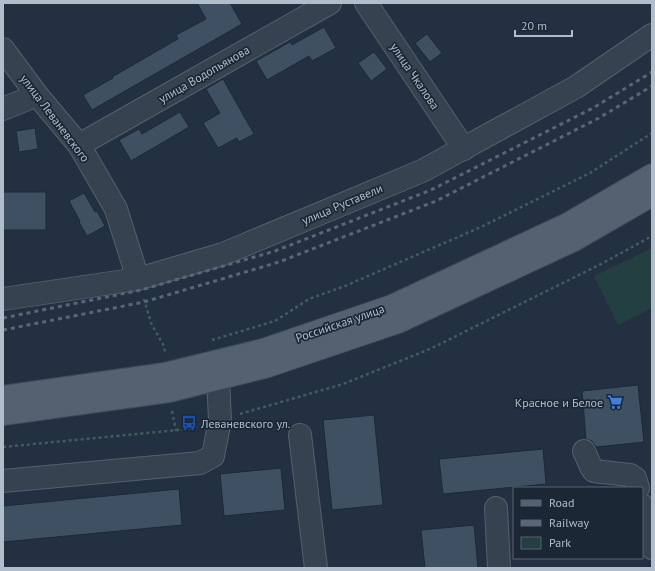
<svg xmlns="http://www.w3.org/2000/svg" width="655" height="571" font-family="'PT Sans',sans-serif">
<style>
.green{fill:#243f41}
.building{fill:#405063;stroke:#1d2937}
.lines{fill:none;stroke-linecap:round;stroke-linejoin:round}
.minor-casing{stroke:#54606e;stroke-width:24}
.major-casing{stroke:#3f4b59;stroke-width:24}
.path{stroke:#425c5e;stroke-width:2.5;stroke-dasharray:3 3;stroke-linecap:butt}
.minor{stroke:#364250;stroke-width:22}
.major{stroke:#546170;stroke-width:22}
.rail{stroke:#586678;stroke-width:3;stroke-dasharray:4 4;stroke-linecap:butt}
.labels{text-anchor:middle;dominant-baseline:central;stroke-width:3.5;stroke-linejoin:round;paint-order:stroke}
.street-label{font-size:12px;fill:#b2bdcb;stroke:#1b2735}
.poi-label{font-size:12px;fill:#b2bdcb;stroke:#1b2735;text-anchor:end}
</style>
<rect width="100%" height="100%" fill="#223041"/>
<!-- green -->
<path class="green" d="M652 248V308L618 325 594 276Z"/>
<!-- building -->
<path class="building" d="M197 3H230L242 24 92 110 83 95 113 78 112 77 178 39 176 35 206 19Z
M324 27 336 48 312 61 309 56 267 80 256 61 290 42 292 45Z
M427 34 442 53 430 62 415 43Z
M374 52 387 69 371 81 358 63Z
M223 79 254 134 239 142 237 138 218 148 203 123 220 113 206 89Z
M180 112 189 127 131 161 119 140 139 129 142 134Z
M35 128 38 149 19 152 16 131Z
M3 192H46V230H3Z
M84 193 95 212 97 211 105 226 87 236 79 222 80 221 69 201Z
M638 385 644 442 596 447 592 441 586 439 582 391Z
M374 415 383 505 332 510 323 420Z
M543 449 546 484 443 494 439 459Z
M281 468 285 510 224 516 220 474Z
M179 489 182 525 3 542V506Z
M474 525 478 568H425L421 530Z"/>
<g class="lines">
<!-- minor casing -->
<g class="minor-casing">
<path id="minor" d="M366 3 464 149
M3 49 37 95 79 145 116 209 138 279
M3 109 37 95
M79 145 330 3
M3 299 138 279 223 254 422 171 576 87 652 35
M300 435 316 568
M584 451 591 467 594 471 630 475 635 478 638 488
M3 481 200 463 213 456 220 420 218 378
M642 505 647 526
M496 508 499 568
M652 525 647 526 652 548"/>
</g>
<!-- major casing -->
<g class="major-casing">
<path id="major" d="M3 397 165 374 263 350 392 306 566 225 652 175
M3 414 169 391 268 366 398 322 574 240 652 195"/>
</g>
<!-- path -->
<path class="path" d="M144 299 151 323 164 346 165 353
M212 340 275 321 309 299 345 286 481 227 590 173 652 133
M172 411 176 431
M240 414 343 384 430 349 603 263 652 236
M3 447 188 429 199 426"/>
<!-- minor -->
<use href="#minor" class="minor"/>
<!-- major -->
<use href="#major" class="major"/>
<!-- rail -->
<path class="rail" d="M3 318 141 290 275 251 431 190 593 108 652 72
M3 330 144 302 279 262 436 201 599 118 652 86"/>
</g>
<!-- icons -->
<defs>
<g id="supermarket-bare" transform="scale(1.2)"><path d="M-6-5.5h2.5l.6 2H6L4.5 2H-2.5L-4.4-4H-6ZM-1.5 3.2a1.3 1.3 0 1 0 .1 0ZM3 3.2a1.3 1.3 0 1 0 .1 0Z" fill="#3f7fe0" stroke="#1b2735" stroke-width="2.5" paint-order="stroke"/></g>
<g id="bus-bare" transform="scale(1.2)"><path d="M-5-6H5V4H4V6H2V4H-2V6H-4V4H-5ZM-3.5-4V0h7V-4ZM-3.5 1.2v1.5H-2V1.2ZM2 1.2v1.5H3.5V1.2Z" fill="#1a4fb4" stroke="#1b2735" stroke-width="2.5" paint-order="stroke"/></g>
</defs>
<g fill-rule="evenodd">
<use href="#supermarket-bare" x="615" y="402"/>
<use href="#bus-bare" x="189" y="423"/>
</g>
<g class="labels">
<!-- street labels -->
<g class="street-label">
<text transform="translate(204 74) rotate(-30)">улица Водопьянова</text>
<text transform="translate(415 76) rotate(56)">улица Чкалова</text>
<text transform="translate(55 118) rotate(53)">улица Леваневского</text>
<text transform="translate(342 204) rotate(-23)">улица Руставели</text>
<text transform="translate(340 323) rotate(-19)">Российская улица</text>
</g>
<!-- poi labels -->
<g class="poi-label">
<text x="603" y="402">Красное и Белое</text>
<text x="201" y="423" text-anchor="start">Леваневского ул.</text>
</g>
</g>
<!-- border -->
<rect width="655" height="571" fill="none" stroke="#b2bdcb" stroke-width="8"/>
<!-- legend -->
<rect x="513" y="487" width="130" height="72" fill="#1b2735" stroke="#576371"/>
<rect x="521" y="500" width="20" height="6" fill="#546170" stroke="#576371"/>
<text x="549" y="507" font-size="12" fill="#b2bdcb">Road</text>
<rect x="521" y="520" width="20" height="6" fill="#586678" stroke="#576371"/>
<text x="549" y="527" font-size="12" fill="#b2bdcb">Railway</text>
<rect x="521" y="537" width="20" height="12" fill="#243f41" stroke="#576371"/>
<text x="549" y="547" font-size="12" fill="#b2bdcb">Park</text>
<!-- scale -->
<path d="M515 30v6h57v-6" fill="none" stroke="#b2bdcb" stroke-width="2"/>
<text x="521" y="30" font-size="12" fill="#b2bdcb" stroke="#1b2735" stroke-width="3" paint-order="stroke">20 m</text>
</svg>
